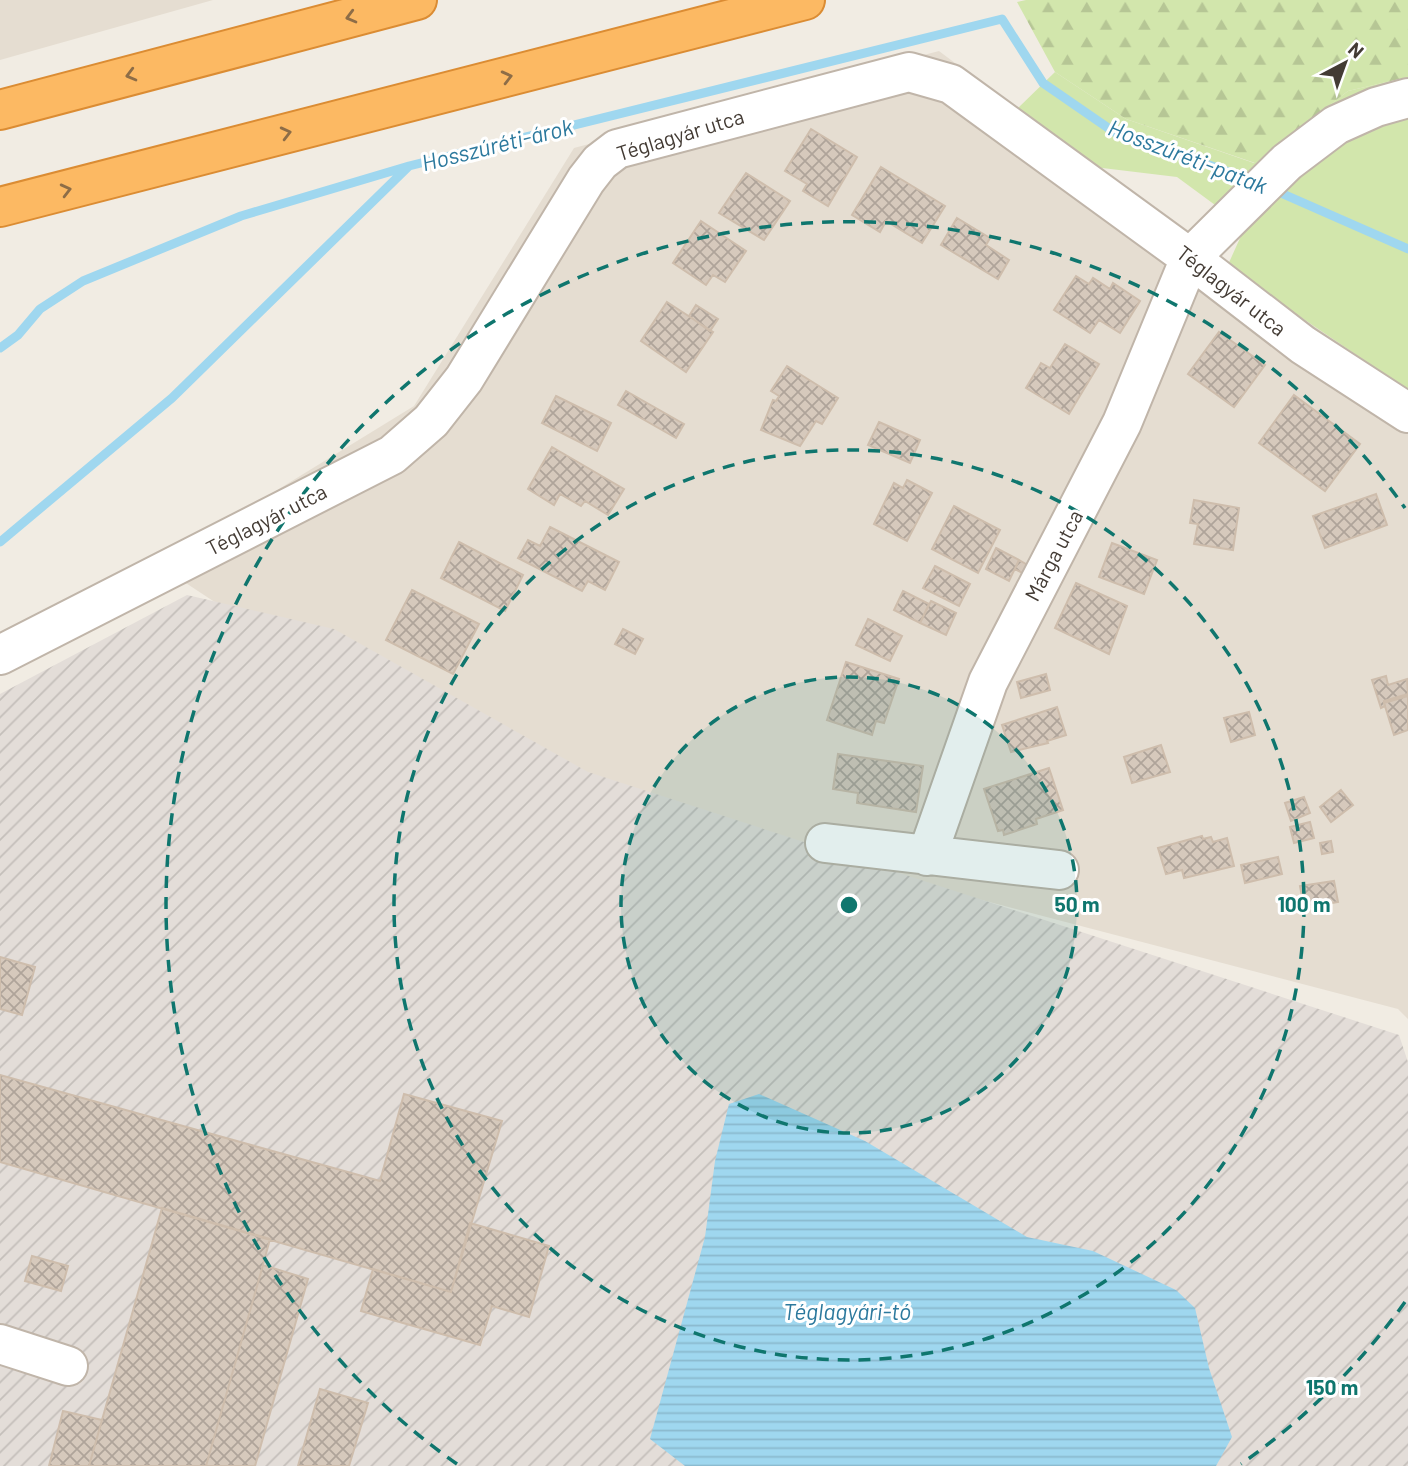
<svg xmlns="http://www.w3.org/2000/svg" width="1408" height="1466" font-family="Barlow,sans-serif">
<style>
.residential{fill:#e5ddd1}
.industrial{fill:url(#industrial-furrows)}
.green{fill:#d2e6ac}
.forest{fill:url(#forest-firs)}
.water{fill:url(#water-rules)}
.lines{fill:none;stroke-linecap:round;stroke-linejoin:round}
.stream{stroke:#9fd7ef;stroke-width:9}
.building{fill:url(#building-cross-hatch);stroke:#cebdac;stroke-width:2}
.minor-casing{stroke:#c0b5a9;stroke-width:42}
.highway-casing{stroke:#db8c33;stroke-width:42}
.minor{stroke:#fff;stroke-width:38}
.highway{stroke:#fcb963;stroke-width:38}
.oneway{stroke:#8d6d47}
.ring{fill:none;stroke:#0f766e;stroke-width:3.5;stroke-dasharray:12 9}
.labels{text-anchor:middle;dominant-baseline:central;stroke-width:6;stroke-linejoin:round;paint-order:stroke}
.street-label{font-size:21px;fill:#433b34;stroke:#fff}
.water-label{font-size:23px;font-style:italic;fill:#2c799d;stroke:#fff}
.centre{fill:#0f766e;stroke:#fff;stroke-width:3.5}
.ring-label{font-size:21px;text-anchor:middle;font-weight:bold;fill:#0f766e;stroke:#fff;stroke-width:6;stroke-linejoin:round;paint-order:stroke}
</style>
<defs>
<pattern id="industrial-furrows" width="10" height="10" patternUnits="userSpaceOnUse" patternTransform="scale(1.75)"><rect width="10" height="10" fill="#e3ddd8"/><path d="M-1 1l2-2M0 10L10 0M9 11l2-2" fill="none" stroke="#c4bfba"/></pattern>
<pattern id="forest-firs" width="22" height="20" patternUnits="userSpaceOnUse" patternTransform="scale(1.75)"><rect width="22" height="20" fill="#d2e6ac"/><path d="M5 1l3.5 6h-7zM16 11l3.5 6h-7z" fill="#b6c695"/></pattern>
<pattern id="water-rules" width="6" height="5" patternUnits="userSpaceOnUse" patternTransform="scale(1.75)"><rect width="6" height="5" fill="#9fd7ef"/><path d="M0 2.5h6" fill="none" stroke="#8ab9ce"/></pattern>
<pattern id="building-cross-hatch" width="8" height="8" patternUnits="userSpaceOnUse" patternTransform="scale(1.75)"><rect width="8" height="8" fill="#d6c9bc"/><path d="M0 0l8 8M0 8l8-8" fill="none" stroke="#afa49a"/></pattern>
</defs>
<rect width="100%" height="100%" fill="#f1ece3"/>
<!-- residential -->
<path class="residential" d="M0 0H213L0 60Z
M939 51 1227 267 1408 390V1019L1398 1009 565 791 468 769 157 564 414 406 574 148Z"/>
<!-- industrial -->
<path class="industrial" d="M187 595 334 629 588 772 1399 1035 1408 1062V1466H0V694Z"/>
<!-- green -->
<path class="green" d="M1055 72 1126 119 1254 163 1348 91 1408 77V390L1227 267 1245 227 1177 177 1094 167 1017 109Z"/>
<!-- forest -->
<path class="forest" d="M1026 0H1408V77L1348 91 1255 163 1126 119 1055 72 1017 2Z"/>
<!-- water -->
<path class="water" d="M759 1094 865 1141 1027 1237 1093 1251 1176 1290 1195 1308 1209 1368 1232 1437 1216 1466H685L650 1439 705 1237 715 1161 729 1104Z"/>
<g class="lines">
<!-- stream -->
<path class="stream" d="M1274 190 1408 249
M0 348 18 335 40 309 83 281 241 216 409 166
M0 542 172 398 409 166 1002 19 1043 83 1114 132 1255 181"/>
</g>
<!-- building -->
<path class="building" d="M811 129 857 157 828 206 803 191 807 184 785 171Z
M881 167 945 206 922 243 886 221 880 232 852 215Z
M746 173 790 201 764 240 719 213Z
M957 218 990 238 986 245 1009 260 998 279 941 245Z
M701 221 746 251 725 282 713 275 706 285 673 263Z
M1076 276 1089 284 1093 278 1110 289 1113 283 1140 301 1120 333 1099 320 1090 333 1054 310Z
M667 302 713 332 686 372 641 341Z
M696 305 718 319 710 331 689 316Z
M1219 332 1265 365 1234 407 1188 374Z
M1065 344 1099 364 1069 414 1026 388 1041 363 1050 368Z
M787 366 838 398 822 424 816 421 800 446 761 430 773 400 776 401 779 396 771 391Z
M626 391 684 424 676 438 618 405Z
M1294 395 1360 444 1325 491 1259 443Z
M556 396 611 423 597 451 542 423Z
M879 422 920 440 910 463 868 445Z
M552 447 624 489 608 515 585 501 581 506 560 494 554 505 528 489Z
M907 480 932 493 907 541 874 524 894 483 903 488Z
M1376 494 1387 525 1325 548 1313 516Z
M1194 500 1239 508 1233 550 1194 544 1198 524 1190 523Z
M954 506 1000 530 978 573 932 549Z
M550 527 619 562 605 590 588 581 582 591 518 558 528 540 540 546Z
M459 542 523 575 505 611 441 578Z
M1112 543 1157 560 1144 594 1099 577Z
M996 548 1019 560 1009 581 986 569Z
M1019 560 1033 568 1028 576 1015 569Z
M935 566 970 584 959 606 923 588Z
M1076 583 1127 606 1109 654 1055 628Z
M412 590 479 624 453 674 386 640Z
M903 591 929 604 920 623 894 610Z
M931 601 956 613 946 635 920 623Z
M868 619 902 636 890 661 856 645Z
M623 629 643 639 635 654 615 644Z
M846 662 899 679 884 723 876 721 872 735 827 720Z
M1046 674 1050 690 1021 698 1017 682Z
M1386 676 1388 685 1407 679 1408 694 1384 701 1385 706 1381 708 1372 680Z
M1408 696V730L1394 735 1384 703Z
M1057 707 1066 735 1047 741 1048 743 1011 752 1002 725Z
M1249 712 1255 735 1231 742 1224 718Z
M1161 745 1170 772 1132 783 1124 757Z
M838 754 923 766 916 812 857 803 858 793 833 789Z
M1049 768 1063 810 1036 819 1037 824 1004 835 1003 830 998 831 984 789Z
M1341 790 1353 805 1331 822 1320 807Z
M1304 797 1310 813 1291 821 1285 803Z
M1310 822 1314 838 1294 843 1290 827Z
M1202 836 1203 839 1211 837 1213 842 1227 838 1234 866 1184 878 1182 870 1166 874 1158 848Z
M1331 841 1333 852 1322 854 1320 843Z
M1278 857 1282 874 1245 883 1241 865Z
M1334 881 1338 902 1304 908 1300 886Z
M0 957 35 967 22 1015 0 1009Z
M0 1075 380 1181 404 1094 502 1121 451 1292 0 1162Z
M162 1208 270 1239 263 1265 206 1466H89Z
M470 1223 549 1246 529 1317 492 1306 480 1345 361 1311 373 1269 451 1292Z
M32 1256 68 1266 61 1291 25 1281Z
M263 1265 308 1279 255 1466H206Z
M320 1389 368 1403 349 1466H298Z
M63 1411 102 1420 89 1466H49Z"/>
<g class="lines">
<!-- minor casing -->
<g class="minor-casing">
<path id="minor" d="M0 655 392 455 431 421 464 379 586 180 600 162 617 149 909 72 951 84 1190 258 1303 345 1408 413
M825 843 1059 870
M927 856 988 682 1122 423 1190 258 1287 162 1336 125 1376 107 1408 98
M0 1344 68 1366"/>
</g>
<!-- highway casing -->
<g class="highway-casing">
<path id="highway" d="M0 110 417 0
M0 207 805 0"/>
</g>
<!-- minor -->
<use href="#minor" class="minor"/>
<!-- highway -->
<use href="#highway" class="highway"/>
</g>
<!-- one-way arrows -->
<defs><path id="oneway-chevron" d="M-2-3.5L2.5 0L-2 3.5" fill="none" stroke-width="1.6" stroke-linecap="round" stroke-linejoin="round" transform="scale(1.75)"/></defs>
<g class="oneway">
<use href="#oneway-chevron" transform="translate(351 17) rotate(165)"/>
<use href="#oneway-chevron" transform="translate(131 75) rotate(165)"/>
<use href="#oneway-chevron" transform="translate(507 77) rotate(-14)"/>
<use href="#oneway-chevron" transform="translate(286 133) rotate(-14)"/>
<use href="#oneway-chevron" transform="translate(66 190) rotate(-14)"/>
</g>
<!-- distance rings -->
<circle cx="849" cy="905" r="228" fill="#0f766e" fill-opacity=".12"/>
<g class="ring">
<circle cx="849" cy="905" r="228"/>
<circle cx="849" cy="905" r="455"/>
<path d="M1405 1302A683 683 0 0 1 1241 1464M457 1464A683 683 0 1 1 1405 508"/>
</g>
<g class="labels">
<!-- street labels -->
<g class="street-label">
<text transform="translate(680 134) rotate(-17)">Téglagyár utca</text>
<text transform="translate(1232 290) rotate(38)">Téglagyár utca</text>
<text transform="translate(266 519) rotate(-27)">Téglagyár utca</text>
<text transform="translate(1053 555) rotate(-62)">Márga utca</text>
</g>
<!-- water labels -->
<g class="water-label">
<text transform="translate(497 144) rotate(-14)">Hosszúréti-árok</text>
<text transform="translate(1188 156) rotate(21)">Hosszúréti-patak</text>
<text x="847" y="1311">Téglagyári-tó</text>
</g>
</g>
<circle cx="849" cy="905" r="10" class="centre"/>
<g class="ring-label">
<text x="1077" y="912">50 m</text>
<text x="1304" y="912">100 m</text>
<text x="1332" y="1395">150 m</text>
</g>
<!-- north arrow -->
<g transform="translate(1345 63) rotate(41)" stroke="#ffffff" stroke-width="5" paint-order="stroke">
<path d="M0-5L12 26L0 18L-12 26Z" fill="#433b34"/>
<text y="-10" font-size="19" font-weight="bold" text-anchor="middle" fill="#433b34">N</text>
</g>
</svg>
